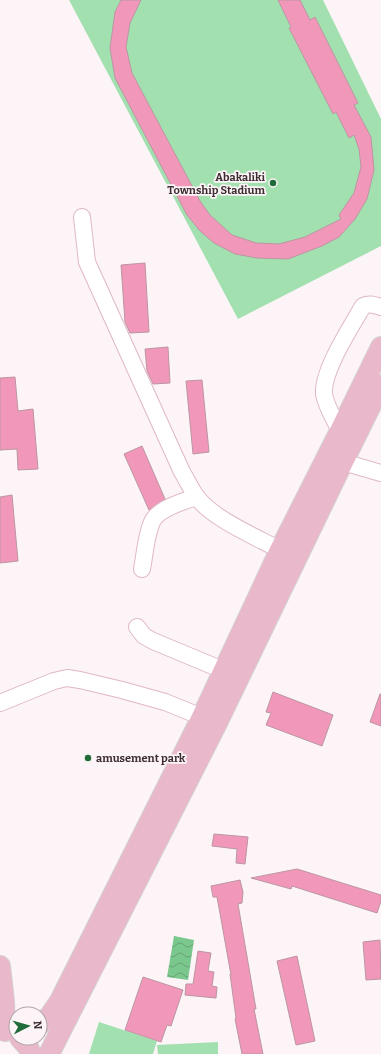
<svg xmlns="http://www.w3.org/2000/svg" width="381" height="1054" font-family="Bitter,serif">
<style>
.green{fill:#a2e0b0}
.water{fill:url(#water-waves)}
.building{fill:#f198ba;stroke:#bc95a2}
.lines{fill:none;stroke-linecap:round;stroke-linejoin:round}
.minor-casing{stroke:#e0b8c5;stroke-width:18}
.major-casing{stroke:#d5d1d2;stroke-width:22}
.minor{stroke:#fff;stroke-width:16}
.major{stroke:#e9b8cb;stroke-width:20}
.poi-dot{fill:#206b39;stroke:#fcf4f6;stroke-width:1.5}
.labels{text-anchor:middle;dominant-baseline:central;stroke-width:3.5;stroke-linejoin:round;paint-order:stroke}
.poi-label{font-size:11px;font-weight:bold;fill:#3e2e33;stroke:#fcf4f6;text-anchor:end}
</style>
<defs>
<pattern id="water-waves" width="16" height="10" patternUnits="userSpaceOnUse"><rect width="16" height="10" fill="#7bc88e"/><path d="M0 5q4-4 8 0t8 0" fill="none" stroke="#66a375"/></pattern>
</defs>
<rect width="100%" height="100%" fill="#fcf4f6"/>
<!-- green -->
<path class="green" d="M69 0H323L381 119V246L238 319Z
M99 1022 157 1041 153 1054H89Z
M218 1042V1054H158L157 1045Z"/>
<!-- water -->
<path class="water" d="M174 936 194 940 188 980 167 977Z"/>
<!-- building -->
<path class="building" d="M121 0H141L130 23 126 47 132 73 200 201 210 215 232 235 256 243 279 244 305 237 341 219 339 215 354 193 361 167 359 149 354 135 349 138 336 112 333 114 289 28 291 27 278 0H300L310 20 315 17 358 103 354 105 371 137 374 170 367 199 355 219 339 237 322 246 288 259 257 258 235 254 214 243 200 231 187 215 115 78 110 48 115 12Z
M145 263 149 332 130 333 125 322 121 265Z
M168 347 170 383 153 384 147 371 145 349Z
M15 377 18 411 33 409 38 469 18 470 17 449 0 450V378Z
M202 380 209 452 193 454 186 381Z
M142 446 165 499 149 510 124 454Z
M12 495 18 561 0 563V497Z
M273 692 333 715 322 746 266 725 271 713 266 712Z
M380 694H381V726L370 722Z
M214 834 248 837 245 864 236 863 237 849 212 846Z
M297 869 381 895V901L377 913 292 886 291 889 251 878Z
M240 880 243 892 242 903 238 904 256 1009H254L263 1054H242L235 1019 236 1018 230 974 231 975 221 919 217 897H213L211 886Z
M380 940 381 979 366 980 363 942Z
M198 951 211 953 208 971 214 972 212 986 217 987 216 998 185 995 186 984H193Z
M297 956 315 1041 296 1045 277 961Z
M143 977 183 990 171 1026 167 1025 161 1042 125 1030Z"/>
<g class="lines">
<!-- minor casing -->
<g class="minor-casing">
<path id="minor" d="M82 217 87 262 182 472C187 480 191 489 196 496 211 518 256 537 280 550
M340 431C335 420 326 407 324 394 322 371 351 327 363 306 370 303 374 305 381 307
M333 457 343 462 381 473
M142 569C145 554 146 533 153 520 160 508 184 501 196 497
M137 627 144 636 153 641 225 671
M0 703 54 681 67 678 80 680 122 690 165 702 202 717"/>
</g>
<!-- major casing -->
<g class="major-casing">
<path id="major" d="M0 966 4 1001 5 1031
M40 1024 49 1017 60 1001 202 717 280 550 340 431 381 347
M20 1038 28 1047 31 1054
M49 1054 217 723 343 462 381 385"/>
</g>
<!-- minor -->
<use href="#minor" class="minor"/>
<!-- major -->
<use href="#major" class="major"/>
</g>
<!-- markers -->
<g class="poi-dot">
<circle cx="273" cy="183" r="4"/>
<circle cx="88" cy="758" r="4"/>
</g>
<g class="labels">
<!-- poi labels -->
<g class="poi-label">
<text x="265" y="177">Abakaliki<tspan x="265" dy="13">Township Stadium</tspan></text>
<text x="96" y="758" text-anchor="start">amusement park</text>
</g>
</g>
<!-- north arrow -->
<g transform="translate(28 1026) rotate(84)"><circle r="19" fill="#fcf4f6" stroke="#b0a5a8"/>
<path d="M0-3L7 15L0 10L-7 15Z" fill="#206b39"/>
<text y="-6" font-size="11" font-weight="bold" text-anchor="middle" fill="#3e2e33">N</text>
</g>
</svg>
